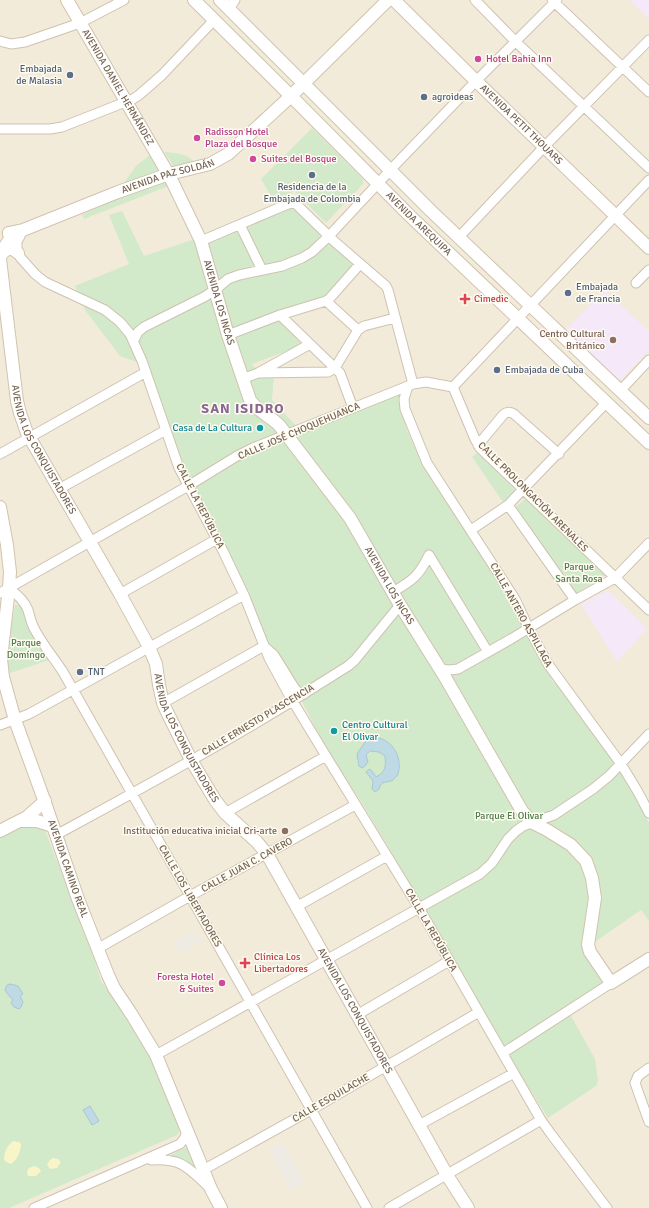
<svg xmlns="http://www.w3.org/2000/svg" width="649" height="1208" font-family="Signika,sans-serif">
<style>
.residential{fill:#f3ebda}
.industrial{fill:#eeeae4}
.education{fill:#f5e8f8}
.green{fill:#d2e9ca}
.sand{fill:#f8f5c9}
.water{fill:#c0dae5;stroke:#a7c7d6}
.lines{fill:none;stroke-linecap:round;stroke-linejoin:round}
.street-casing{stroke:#cec2b1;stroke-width:11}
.secondary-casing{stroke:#d0c3af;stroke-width:14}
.street{stroke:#fff;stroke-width:9}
.secondary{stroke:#fff;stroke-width:12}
.hotel-dot{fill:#d1479c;stroke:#fefbf2;stroke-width:1.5}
.service-dot{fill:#5c6f8a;stroke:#fefbf2;stroke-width:1.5}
.health-dot{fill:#e0444e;stroke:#fefbf2;stroke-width:1.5}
.education-dot{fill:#8d6e63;stroke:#fefbf2;stroke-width:1.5}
.culture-dot{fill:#0f9aa8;stroke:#fefbf2;stroke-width:1.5}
.labels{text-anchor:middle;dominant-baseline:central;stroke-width:3;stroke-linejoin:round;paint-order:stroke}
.hotel-label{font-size:10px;fill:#b23c85;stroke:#fefbf2;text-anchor:start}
.service-label{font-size:10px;fill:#4e5e75;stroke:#fefbf2;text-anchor:start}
.street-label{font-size:10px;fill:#76634f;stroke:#fefbf2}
.health-label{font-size:10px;fill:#be3a42;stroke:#fefbf2;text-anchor:start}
.education-label{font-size:10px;fill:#785e54;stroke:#fefbf2;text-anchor:end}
.culture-label{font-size:10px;fill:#0d838f;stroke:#fefbf2;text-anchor:end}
.park-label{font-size:10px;fill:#4e7b48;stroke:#fefbf2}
.district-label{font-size:14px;font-weight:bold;letter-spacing:1px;fill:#8a6791;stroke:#fefbf2}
</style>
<rect width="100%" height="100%" fill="#fcf8ec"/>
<!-- residential -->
<path class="residential" d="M0 0H649V1208H0Z"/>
<!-- industrial -->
<path class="industrial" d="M191 933 193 938 199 935 203 941 180 953 174 942Z
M282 1142 305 1182 291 1190 268 1150Z"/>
<!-- education -->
<path class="education" d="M630 0H649V17L648 18Z
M605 290 649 331V350L619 382 565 330Z
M607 591 613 595 647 629 617 662 581 604Z"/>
<!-- green -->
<path class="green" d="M312 128 363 179V184L326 223 295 192H293L274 201 261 179Z
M164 152C175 153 186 153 193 161V162L176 166 173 165Z
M150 155H151L159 170 123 184 136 166Z
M169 179 171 185 84 219 82 215 122 196Z
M288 208 298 211 357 266 320 299 280 320 302 345 252 364 258 371 274 375 272 400 300 430 399 392 400 403 406 428 417 453 467 532 499 579 522 621 539 658 550 672 552 681 560 686 625 776 649 823V921L641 910 586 948 604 981 566 1007 595 1059 598 1081 596 1086 548 1118 499 1041 389 848 359 798 331 758 295 688 267 641 247 598 220 532 191 483 145 365 120 356 85 310 75 286 129 264 109 215 122 211 144 256Z
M477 453 515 490 514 494 503 502 472 457Z
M526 498 606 575 574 595 514 509Z
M22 604 52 659 7 674 5 665 15 605Z
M23 823 44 828 89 943 101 981 146 1048 181 1128 177 1135 9 1208H0V835Z
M190 1146 200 1171 170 1155Z"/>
<!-- sand -->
<path class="sand" d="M13 1141 19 1142 21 1144C21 1151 17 1160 11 1164L8 1163 4 1160C4 1152 7 1146 13 1141Z
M53 1158 58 1159 61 1162 57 1168 50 1169 47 1165 49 1161Z
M34 1166 39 1168 41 1171 36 1176H28L27 1171 29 1168Z"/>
<!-- water -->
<path class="water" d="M373 737C392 738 403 757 398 774 398 775 394 779 393 780 386 784 382 779 379 789L375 792 372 789 373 781 366 772 369 769 372 771 376 777C386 772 386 766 385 756L379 752 370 751 366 755 368 762 365 766 362 768 359 766 357 754 365 742Z
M10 984 18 986 23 994 20 996 23 1002 21 1007 19 1009 14 1007 11 1003 13 1000 11 997H10L5 990 7 985Z
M90 1106 99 1121 92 1125 83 1110Z"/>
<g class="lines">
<!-- street casing -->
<g class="street-casing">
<path id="street" d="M475 0 516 42 649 168
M552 0 649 92
M229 9 235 0
M0 41 11 44 25 42 80 23 124 0
M0 129H50L62 127 133 99 139 95 162 75 214 20
M240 225 262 270
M23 230 17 242V250L20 257 35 274 45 282 105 310 120 322 130 334 142 361 179 468 223 551 244 595 269 658 289 695 329 761 419 908 541 1120 551 1134 607 1208
M459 237 544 147 649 40
M201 241 288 204 294 203 297 205 335 242 386 286 388 290 413 384
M636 283 649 270
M326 301 358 330
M280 315 340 373 353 408
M228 335 280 315 326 301 330 298 360 264
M134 340 138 332 144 327 204 297 215 290 228 279 239 275 282 266 302 258 312 252 329 236 396 164 476 81 557 0
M258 373 328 372 335 368 358 330 364 326 395 318
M242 379 258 373 310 344
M408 386 404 399 405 409 427 463 515 599 529 629 548 664 621 764 638 792 649 813
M453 387 475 439 480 448 649 610
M453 387 649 180
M620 391 649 360
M478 445 503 415C506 412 510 411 514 414L559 454
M0 454 146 372
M59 489 166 430
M508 505 575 600
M471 530 508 505 607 402
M429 555 488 652
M9 588C17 595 24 600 28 610 30 617 31 623 35 630 43 645 54 658 63 672L367 1208
M393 592C413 580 419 576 429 555
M0 593 188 486 237 456 253 448 413 384 426 382 453 387
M120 594 217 539
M440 669 449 670 458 669 511 639 575 600 615 578 649 543
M163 703 264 646 274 655 295 689 298 692 304 694
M0 725 29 714 244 595
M225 813 326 756
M56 835C133 793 211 751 286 705 307 692 327 679 348 666L355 660 400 605
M296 907 387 856
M97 949 190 896 355 805
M357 1015 449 961
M503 1053 611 983
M156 1055 480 874 492 863 508 839 516 831 523 826 554 815 593 789 609 776 649 734
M649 1068 638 1076 635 1083 649 1122
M419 1125 514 1073
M151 1160C183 1158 188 1168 210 1188
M203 1170 311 1110 479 1012
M34 1208 180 1144 184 1139 187 1132
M389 1208 541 1120"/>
</g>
<!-- secondary casing -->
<g class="secondary-casing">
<g id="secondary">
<path id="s1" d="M67 0 170 177 201 241 228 335 250 400C257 411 270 416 279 425L350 518 400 605 445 677 522 811 533 823 547 830 571 845 586 861 592 878 595 898 588 945 590 952 611 983 649 959"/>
<path id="s2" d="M194 0 293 98 409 215 649 443"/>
<path d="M220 0 431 211 649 418"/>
<path id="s3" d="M394 0 476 81 649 248"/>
<path id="s4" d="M9 233 10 239 1 252 0 259 17 401 20 413 27 433 120 594 149 647 156 664 159 685 163 703 167 712 191 760 215 800 225 813 257 842 267 854 447 1175 468 1208"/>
<path id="s5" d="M9 233 23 230 118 192 169 174 210 164 228 154 291 96 388 0"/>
<path d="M1 255C6 248 12 247 18 253"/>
<path id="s6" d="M0 507 7 545 10 572 9 588 1 659 3 677 15 720 43 797 78 899 108 975 114 988 132 1015 156 1055 211 1189 221 1208"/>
<path d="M20 821H37L53 826"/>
<path d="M0 831 27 817 45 801"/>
</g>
</g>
<!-- street -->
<use href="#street" class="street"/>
<!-- secondary -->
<use href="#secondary" class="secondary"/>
</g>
<!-- markers -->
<g class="hotel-dot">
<circle cx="478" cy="59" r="4"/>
<circle cx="197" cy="138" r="4"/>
<circle cx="253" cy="159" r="4"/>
<circle cx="222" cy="983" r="4"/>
</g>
<g class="service-dot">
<circle cx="70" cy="75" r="4"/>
<circle cx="424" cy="97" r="4"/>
<circle cx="312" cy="175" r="4"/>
<circle cx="568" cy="293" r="4"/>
<circle cx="497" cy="370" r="4"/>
<circle cx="80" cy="672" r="4"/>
</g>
<g class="health-dot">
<path d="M463 293h4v4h4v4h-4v4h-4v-4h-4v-4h4z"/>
<path d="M243 957h4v4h4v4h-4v4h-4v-4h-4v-4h4z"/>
</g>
<g class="education-dot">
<circle cx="613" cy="340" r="4"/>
<circle cx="285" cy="831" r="4"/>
</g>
<g class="culture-dot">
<circle cx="260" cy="428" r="4"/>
<circle cx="334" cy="731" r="4"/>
</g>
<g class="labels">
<!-- hotel labels -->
<g class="hotel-label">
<text x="486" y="59">Hotel Bahia Inn</text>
<text x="205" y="132">Radisson Hotel<tspan x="205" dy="12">Plaza del Bosque</tspan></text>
<text x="261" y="159">Suites del Bosque</text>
<text x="214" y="977" text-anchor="end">Foresta Hotel<tspan x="214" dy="12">&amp; Suites</tspan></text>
</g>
<!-- service labels -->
<g class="service-label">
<text x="62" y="69" text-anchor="end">Embajada<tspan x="62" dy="12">de Malasia</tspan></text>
<text x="432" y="97">agroideas</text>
<text x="312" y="187" text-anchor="middle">Residencia de la<tspan x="312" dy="12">Embajada de Colombia</tspan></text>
<text x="576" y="287">Embajada<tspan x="576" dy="12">de Francia</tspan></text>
<text x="505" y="370">Embajada de Cuba</text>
<text x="88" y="672">TNT</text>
</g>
<!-- street labels -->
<g class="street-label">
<text stroke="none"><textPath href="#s1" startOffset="101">AVENIDA DANIEL HERNÁNDEZ</textPath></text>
<text stroke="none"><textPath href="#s3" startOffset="178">AVENIDA PETIT THOUARS</textPath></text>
<text stroke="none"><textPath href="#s5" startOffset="169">AVENIDA PAZ SOLDÁN</textPath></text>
<text stroke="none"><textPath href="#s2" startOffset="317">AVENIDA AREQUIPA</textPath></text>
<text stroke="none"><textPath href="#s1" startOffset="340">AVENIDA LOS INCAS</textPath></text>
<text transform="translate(299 431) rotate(-23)">CALLE JOSÉ CHOQUEHUANCA</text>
<text stroke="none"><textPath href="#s4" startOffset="227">AVENIDA LOS CONQUISTADORES</textPath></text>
<text transform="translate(533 497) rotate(45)">CALLE PROLONGACIÓN ARENALES</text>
<text transform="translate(200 506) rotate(63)">CALLE LA REPÚBLICA</text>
<text stroke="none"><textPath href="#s1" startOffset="676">AVENIDA LOS INCAS</textPath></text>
<text transform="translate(521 615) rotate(61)">CALLE ANTERO ASPILLAGA</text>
<text transform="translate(258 720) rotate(-31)">CALLE ERNESTO PLASCENCIA</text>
<text stroke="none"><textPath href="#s4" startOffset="551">AVENIDA LOS CONQUISTADORES</textPath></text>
<text transform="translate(247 865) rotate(-29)">CALLE JUAN C. CAVERO</text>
<text stroke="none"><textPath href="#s6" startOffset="374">AVENIDA CAMINO REAL</textPath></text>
<text transform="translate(190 896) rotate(60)">CALLE LOS LIBERTADORES</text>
<text transform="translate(431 930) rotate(60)">CALLE LA REPÚBLICA</text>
<text stroke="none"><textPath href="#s4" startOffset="875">AVENIDA LOS CONQUISTADORES</textPath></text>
<text transform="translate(331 1098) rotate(-30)">CALLE ESQUILACHE</text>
</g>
<!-- health labels -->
<g class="health-label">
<text x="474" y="299">Cimedic</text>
<text x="254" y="957">Clínica Los<tspan x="254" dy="12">Libertadores</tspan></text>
</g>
<!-- education labels -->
<g class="education-label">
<text x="605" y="334">Centro Cultural<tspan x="605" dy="12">Británico</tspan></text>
<text x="277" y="831">Institución educativa inicial Cri-arte</text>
</g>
<!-- culture labels -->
<g class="culture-label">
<text x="252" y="428">Casa de La Cultura</text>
<text x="342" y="725" text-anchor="start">Centro Cultural<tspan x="342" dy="12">El Olivar</tspan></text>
</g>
<!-- park labels -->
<g class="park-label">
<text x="579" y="567">Parque<tspan x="579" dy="12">Santa Rosa</tspan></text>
<text x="26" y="643">Parque<tspan x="26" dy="12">Domíngo</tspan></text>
<text x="509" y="816">Parque El Olivar</text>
</g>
<!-- district labels -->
<g class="district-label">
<text x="243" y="408">SAN ISIDRO</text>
</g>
</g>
</svg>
